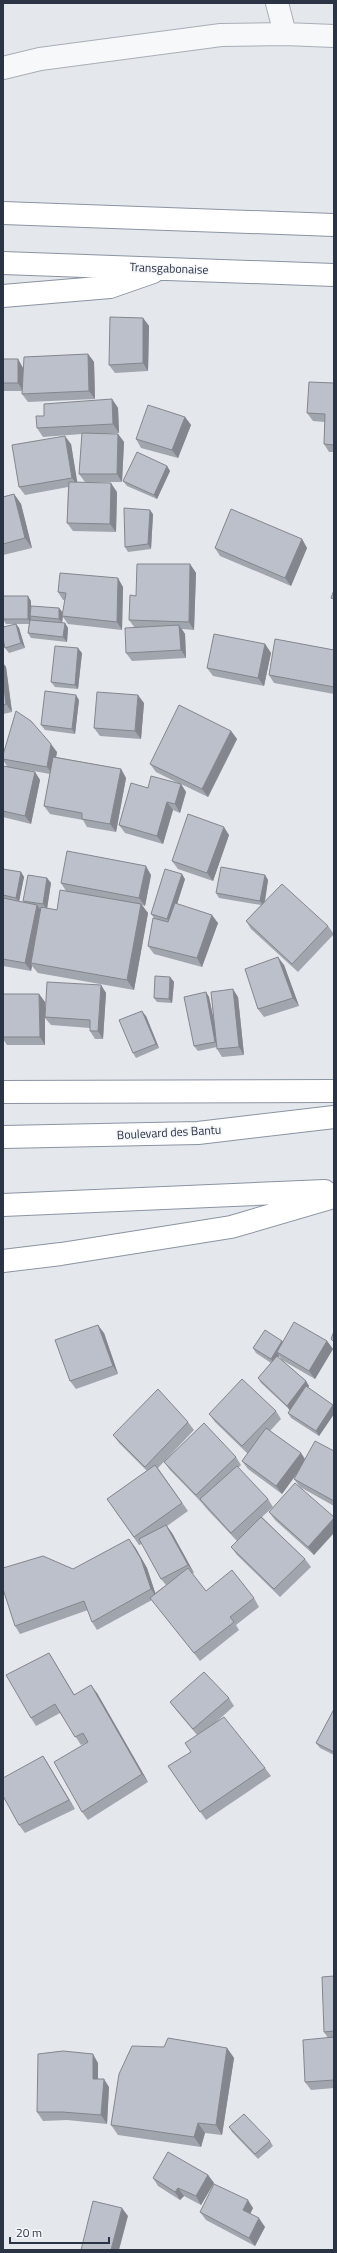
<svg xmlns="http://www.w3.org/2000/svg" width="337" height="2253" font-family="'Titillium Web',sans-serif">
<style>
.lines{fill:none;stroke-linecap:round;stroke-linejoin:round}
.minor-casing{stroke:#a9aeb7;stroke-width:24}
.highway-casing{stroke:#8b94a3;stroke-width:24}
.minor{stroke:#f7f8fa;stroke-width:22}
.highway{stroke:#fff;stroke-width:22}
.wall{fill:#a1a5ae}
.shaded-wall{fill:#83868d}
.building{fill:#bbc0ca;stroke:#83868d}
.labels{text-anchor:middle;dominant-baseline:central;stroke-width:3;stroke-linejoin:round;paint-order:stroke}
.street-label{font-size:12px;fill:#2b3445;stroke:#f4f6f9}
</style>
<rect width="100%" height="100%" fill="#e4e7ec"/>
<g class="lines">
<!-- minor casing -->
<g class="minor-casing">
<path id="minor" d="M277 3 285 34
M3 68 40 59 221 35 285 34 334 36"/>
</g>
<!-- highway casing -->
<g class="highway-casing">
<path id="highway" d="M3 213 334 225
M3 263 334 275
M3 296 110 287 153 272
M3 1092 334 1091
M3 1137 198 1133 334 1117
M3 1205 325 1191
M3 1261 61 1254 231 1227 334 1197"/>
</g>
<!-- minor -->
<use href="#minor" class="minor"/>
<!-- highway -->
<use href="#highway" class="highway"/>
</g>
<!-- wall -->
<path class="wall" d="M143 318 149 326 148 371 115 373 109 365Z
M88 354 94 362 95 399 28 402 22 394V391H3V359H18L23 368Z
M334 383V452H329L324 444 325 422 313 421 307 413Z
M112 399 118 408 119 433H103L118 434 124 442 122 482H85L79 474 82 434 43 437 37 428 44 416Z
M185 417 191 425 178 458 141 448 136 439Z
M71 444 77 483 117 492 116 532 73 531 67 523 68 487 25 495 19 487Z
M167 466 170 471 157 499 127 486 123 481Z
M14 494 21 504 32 548 3 555V497Z
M153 514 151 549 128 552 125 547Z
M302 539 307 548 291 586 220 556 215 548Z
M190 564 196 573 194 630 182 629 185 634 186 658 132 661 126 653 135 628 129 620 136 596Z
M123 587 122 630 68 624 63 617 62 623H65L68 628 67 642 31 638 28 633 29 624H16L19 628 25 648 9 653 5 648 15 624H6L3 619 31 601V609L59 608 63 613 65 600H63L58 592Z
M265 644 271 653 264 686 213 676 207 668Z
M334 650V694L274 683 269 675Z
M82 653 78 689 55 687 51 682Z
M3 663 6 667 12 712 3 714Z
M79 700 75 734 45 730 41 725Z
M144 703 141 739 100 736 94 728Z
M231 731 237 739 208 797 181 784 186 792 180 813 173 810 163 844 125 833 119 825 148 788 180 784 156 772 150 764Z
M57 752 56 757 121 769 126 778 116 832 87 827 83 820 50 814 44 806 50 774 28 770 35 772 40 780 31 824 3 817V766H7L3 760V755Z
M229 835 213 881 178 869 172 861Z
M3 869 21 872 24 877 19 901 24 902 23 901 47 878 51 883 47 908 57 910 66 891 61 883 151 875 145 906 142 905 148 913 134 990 38 973 32 966 31 971 3 966Z
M265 875 268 880 265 902 328 926 334 934 298 972 251 929 246 921 261 905 219 898 216 893Z
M185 879 177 904 218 923 202 967 154 954 148 946 154 918 151 914Z
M284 965 299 1006 264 1017 258 1009Z
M170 977 174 982 172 1003 157 1002 154 998Z
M101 985 106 993 103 1039H95L90 1031V1028L51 1025 45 1018V1045H7L3 1039V994H39L45 1002V1014Z
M206 992 209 997 214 1020 238 997 244 1055 222 1057 217 1049V1047L198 1051 194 1046Z
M146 1016 159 1048 136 1058 133 1053Z
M104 1333 118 1374 76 1389 70 1381Z
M282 1341 283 1342 327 1341 333 1349 315 1379 282 1360 279 1356 278 1357 306 1381 309 1386 308 1388 334 1406V1414L319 1436 291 1418 288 1413 290 1410 261 1383 258 1378 271 1363 256 1353 253 1348Z
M276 1411 281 1419 270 1431 301 1453 305 1459 334 1451V1506L300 1487 294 1479 297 1473 282 1494 248 1469 242 1461 248 1454 215 1422 209 1414Z
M188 1422 194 1430 158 1468 188 1511 167 1526 172 1533 194 1573 192 1574 206 1591 254 1598 259 1607 236 1625 239 1630 200 1661 152 1600 97 1630 92 1622 88 1610 20 1634 15 1626 73 1569 135 1547 147 1568 155 1593 166 1585 161 1579 142 1544 139 1545 107 1499 147 1471 119 1443 113 1435Z
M236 1457 241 1465 238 1468 268 1499 273 1507 262 1517 305 1559 311 1567 280 1597 237 1555 231 1547 237 1541 206 1508 202 1503 170 1470 164 1462Z
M269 1512 334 1517 314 1555 275 1520Z
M49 1653 54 1661 74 1694 97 1693 148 1782 88 1820 82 1812 88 1742 81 1745 60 1713 36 1726 31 1718Z
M229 1698 234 1706 214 1724 265 1768 271 1776 206 1820 168 1766 191 1752 197 1735 176 1710 170 1702Z
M334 1709V1755L320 1748 316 1743Z
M43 1756 48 1764 75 1809 25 1833 19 1825Z
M334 1976V2088L311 2090 305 2082 328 2038 324 2032Z
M227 2048 234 2058 222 2135 205 2133 201 2147 118 2135 111 2125Z
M98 2063V2079L109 2087 107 2124 67 2120 43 2121 37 2112Z
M229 2127 270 2141 273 2146 258 2159 232 2132Z
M208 2175 214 2183 201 2205 184 2196 180 2200 158 2186 153 2178Z
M253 2208 250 2214 265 2227 255 2246 206 2220 200 2212Z"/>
<!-- shaded-wall -->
<path class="shaded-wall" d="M143 318 149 326 148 371 143 363Z
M88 354 94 362 95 399 89 391Z
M18 359 23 368V391L18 383Z
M112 399 118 408 119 433 113 424Z
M185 417 191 425 178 458 172 450Z
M118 434 124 442 122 482 117 474Z
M65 436 71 444 78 486 72 478Z
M167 466 170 471 157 499 154 495Z
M111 483 117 492 116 532 110 524Z
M14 494 21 504 32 548 25 538Z
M150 510 153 514 151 549 148 544Z
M302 539 307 548 291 586 285 578Z
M190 564 196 573 194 630 189 622Z
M118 578 123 587 122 630 117 622Z
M28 596 31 601V617L30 616 31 618V624L28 619Z
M59 608 63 613 62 623 59 619Z
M65 623 68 628 67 642 63 637Z
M16 624 19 628 25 648 21 643Z
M179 625 185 634 186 658 181 650Z
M265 644 271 653 264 686 258 678Z
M78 648 82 653 78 689 75 685Z
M3 663 6 667 12 712 6 704 3 679Z
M76 695 79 700 75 734 72 729Z
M138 695 144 703 141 739 135 731Z
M231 731 237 739 208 797 202 789Z
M51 744 57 752 53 775 47 767Z
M121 769 126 778 116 832 110 824Z
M35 772 40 780 31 824 25 816Z
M181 784 186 792 180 813 175 804Z
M167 802 173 810 163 844 157 836Z
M224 827 229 835 213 881 207 873Z
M146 866 151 875 145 906 139 898Z
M21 872 24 877 19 902 16 898Z
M182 874 185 879 171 923 167 919Z
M265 875 268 880 264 906 260 901Z
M47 878 51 883 47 909 43 904Z
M141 904 148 913 134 990 127 980Z
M37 905 43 913 31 963 32 966 31 971 25 963Z
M212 915 218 923 202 967 197 958Z
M278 957 284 965 299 1006 293 998Z
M170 977 174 982 172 1003 169 999Z
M101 985 106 993 103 1039 98 1031Z
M233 989 238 997 244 1055 239 1047Z
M206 992 209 997 219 1047 215 1042Z
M39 994 45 1002V1045L40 1037Z
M142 1011 146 1016 159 1048 156 1044Z
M98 1325 104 1333 118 1374 113 1366Z
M282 1341 286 1346 277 1352 279 1356 274 1364 271 1359Z
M327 1341 333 1349 315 1379 309 1371Z
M306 1381 309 1386 290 1411 287 1406Z
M333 1405 334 1406V1414L319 1436 316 1431Z
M301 1453 306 1461 282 1494 276 1486Z
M334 1518V1533L314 1555 308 1547Z
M166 1525 172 1533 194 1573 188 1565Z
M129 1539 135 1547 147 1568 157 1598 151 1589Z
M49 1653 54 1661 79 1703 74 1695Z
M91 1685 97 1693 148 1782 142 1774Z
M43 1756 48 1764 75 1809 69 1800Z
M227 2048 234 2058 222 2135 216 2125Z
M93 2054 98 2063V2088L93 2079Z
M104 2079 109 2087 107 2124 101 2115Z
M198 2123 205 2133 201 2147 194 2137Z
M208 2175 214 2183 201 2205 196 2196Z
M178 2188 184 2196 180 2200 175 2192Z
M248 2200 253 2208 248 2218 243 2210Z
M122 2208 128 2216 119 2250H111Z
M259 2218 265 2227 255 2246 249 2238Z"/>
<!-- building -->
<path class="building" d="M110 317 143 318V363L109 365Z
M88 354 89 391 22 394 24 357Z
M3 359H18V383H3Z
M309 382 334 383V445L324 444 325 414 307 413Z
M112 399 113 424 37 428 36 416H44V404Z
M148 405 185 417 172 450 136 439Z
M82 433 118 434 117 474H79Z
M65 436 72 478 19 487 12 445Z
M137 452 167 466 154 495 123 481Z
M69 482 111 483 110 524 67 523Z
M14 494 25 538 3 544V497Z
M124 508 150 510 148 544 125 547Z
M231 509 302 539 285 578 215 548Z
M137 564H190L189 622 129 620 130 595 136 596Z
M60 573 118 578 117 622 62 616 66 593 58 592Z
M334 590V599L331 598Z
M3 596H28V619H3Z
M31 606 59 608V619L30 616Z
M30 620 65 623 63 637 28 633Z
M16 624 21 643 5 648 3 639V627Z
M179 625 181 650 126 653 125 628Z
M214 634 265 644 258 678 207 668Z
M275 639 334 650V687L269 675Z
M55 646 78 648 75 685 51 682Z
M3 679 6 704 3 705Z
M45 691 76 695 72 729 41 725Z
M97 692 138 695 135 731 94 728Z
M179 705 231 731 202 789 150 764Z
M16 711 31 721 51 744 47 767 3 759V755Z
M53 757 121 769 110 824 82 819V813L44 806Z
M3 766 35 772 25 816 3 811Z
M151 776 181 784 175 804 167 802 157 836 119 825 131 783 148 788Z
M188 814 224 827 207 873 172 861Z
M67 851 146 866 139 898 61 883Z
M221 867 265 875 260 901 216 893Z
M3 869 21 872 16 898 3 895Z
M165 869 182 874 167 919 151 914Z
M28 875 47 878 43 904 23 901Z
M282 884 328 926 292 964 246 921Z
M60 890 141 904 127 980 31 963 41 907 57 910Z
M3 898 37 905 25 963 3 959Z
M175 903 212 915 197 958 148 946 153 918 168 922Z
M278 957 293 998 258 1009 245 969Z
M155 976 170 977 169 999 154 998Z
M47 982 101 985 98 1031H90V1020L45 1017Z
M233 989 239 1047 217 1049 211 992Z
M206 992 215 1042 194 1046 184 997Z
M3 994H39L40 1037H3Z
M142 1011 156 1044 133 1053 119 1020Z
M294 1322 327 1341 309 1371 277 1352Z
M98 1325 113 1366 70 1381 55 1340Z
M265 1330 282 1341 271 1359 253 1348Z
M334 1331V1342L331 1339Z
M277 1356 306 1381 287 1406 258 1378Z
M242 1379 276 1411 242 1446 209 1414Z
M306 1386 333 1405 316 1431 288 1413Z
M158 1389 188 1422 145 1467 113 1435Z
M204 1423 236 1457 196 1495 164 1462Z
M266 1428 301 1453 276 1486 242 1461Z
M315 1441 334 1451V1501L294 1479Z
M155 1465 182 1503 134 1537 107 1499Z
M237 1466 268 1499 231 1533 200 1499Z
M295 1483 334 1517V1518L308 1547 269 1512Z
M261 1517 305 1559 274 1589 231 1547Z
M166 1525 188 1565 161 1579 139 1539Z
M129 1539 141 1559 151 1589 92 1622 84 1601 15 1626 3 1589V1568L43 1556 73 1569Z
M188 1568 206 1591 232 1570 254 1598 230 1617 234 1622 194 1653 150 1598Z
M49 1653 74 1695 91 1685 142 1774 82 1812 54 1762 88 1742 83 1733 75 1737 55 1704 31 1718 6 1675Z
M204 1672 229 1698 193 1729 170 1702Z
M334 1709V1752L316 1743Z
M224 1717 265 1768 200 1812 168 1766 191 1752 185 1743Z
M43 1756 69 1800 19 1825 3 1796V1778Z
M334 1976V2031L324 2032 322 1977Z
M334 2037V2080L305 2082 303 2040Z
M168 2038 227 2048 216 2125 198 2123 194 2137 111 2125 119 2074 132 2046 164 2047Z
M63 2051 93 2054V2079H104L101 2115 62 2112H37L38 2054Z
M244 2114 270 2141 255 2154 229 2127Z
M168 2152 208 2175 196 2196 178 2188 175 2192 153 2178Z
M214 2184 248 2200 243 2210 259 2218 249 2238 200 2212Z
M93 2201 122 2208 111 2250H81Z"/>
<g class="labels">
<!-- street labels -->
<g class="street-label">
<text transform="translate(169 268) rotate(2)">Transgabonaise</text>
<text transform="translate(169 1132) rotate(-3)">Boulevard des Bantu</text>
</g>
</g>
<!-- border -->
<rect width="337" height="2253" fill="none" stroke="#2b3445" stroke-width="8"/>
<!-- scale -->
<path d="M10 2237v6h99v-6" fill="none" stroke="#2b3445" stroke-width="2"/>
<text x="16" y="2237" font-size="12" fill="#2b3445" stroke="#f4f6f9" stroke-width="3" paint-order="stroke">20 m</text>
</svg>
